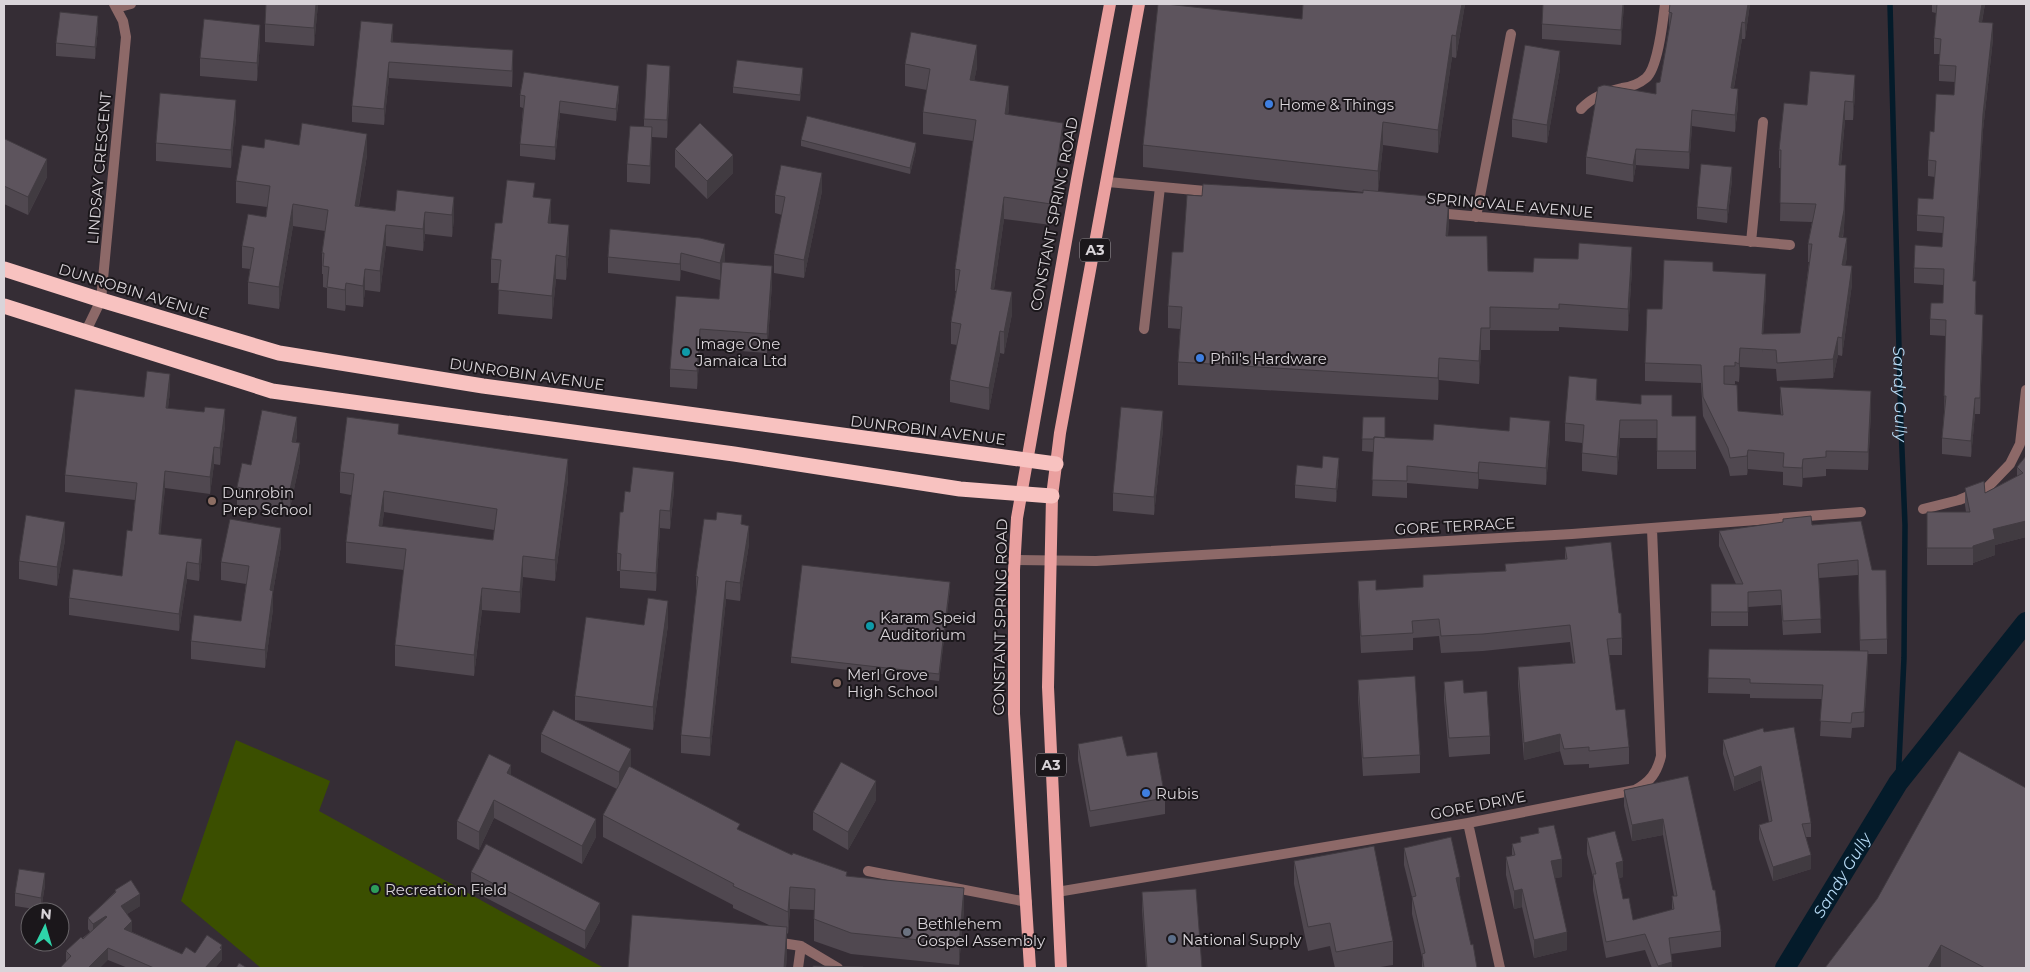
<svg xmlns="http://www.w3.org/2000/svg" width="2030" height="972" font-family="Montserrat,sans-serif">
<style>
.green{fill:#3b4f00}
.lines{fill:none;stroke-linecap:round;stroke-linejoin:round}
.stream{stroke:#041b2a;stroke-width:5.5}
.canal{stroke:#041b2a;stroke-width:20}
.lane{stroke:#8d6968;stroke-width:10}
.street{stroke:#8d6968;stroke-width:10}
.primary{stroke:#eaa09f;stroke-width:12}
.highway{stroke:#f8c2c0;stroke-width:15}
.wall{fill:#504850;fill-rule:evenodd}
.shaded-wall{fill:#413b41}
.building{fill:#5d545d;stroke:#413b41;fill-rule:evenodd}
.shop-dot{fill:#3f7fe0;stroke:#1b171b;stroke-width:2}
.culture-dot{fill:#0f9aa8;stroke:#1b171b;stroke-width:2}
.education-dot{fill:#8d6e63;stroke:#1b171b;stroke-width:2}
.leisure-dot{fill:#2e9e5b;stroke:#1b171b;stroke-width:2}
.worship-dot{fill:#6b7280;stroke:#1b171b;stroke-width:2}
.service-dot{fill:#5c6f8a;stroke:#1b171b;stroke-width:2}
.labels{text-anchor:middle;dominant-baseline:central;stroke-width:4;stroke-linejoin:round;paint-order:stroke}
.shield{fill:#1b171b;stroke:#a09ba0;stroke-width:1}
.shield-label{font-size:14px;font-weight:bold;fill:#d9d4d9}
.poi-label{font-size:15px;fill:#d9d4d9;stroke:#1b171b;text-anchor:start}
.street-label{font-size:15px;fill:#d9d4d9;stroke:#1b171b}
.water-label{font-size:16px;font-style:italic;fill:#b6daf5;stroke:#1b171b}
</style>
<rect width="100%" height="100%" fill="#352d35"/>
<!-- green -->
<path class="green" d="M236 740 330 781 319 811 604 968H261L181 901Z"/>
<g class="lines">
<!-- stream -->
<path class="stream" id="s1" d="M1890 4 1901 425 1905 525 1904 658 1898 783"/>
<!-- canal -->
<path class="canal" id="s2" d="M1785 968 1898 783 2026 622"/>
<!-- lane -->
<path class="lane" d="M1144 329 1160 187
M868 871 1027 902
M775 942 801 946 838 968
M798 968 801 946"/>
<!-- street -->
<path class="street" d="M116 8 131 4
M1581 109C1592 97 1606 92 1622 88 1630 87 1640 83 1646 78 1658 68 1663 20 1665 4
M1108 182 1216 192
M1437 213 1790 245
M1476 217 1511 34
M1751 242 1763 122
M85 333 101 300 126 37 123 21 114 4
M1923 509 1959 500 1986 489 2010 464 2020 444 2026 390
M1014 560 1096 561 1572 534 1861 512
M1468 823 1500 968
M1057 892 1468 823 1635 790C1650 782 1657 773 1661 756L1652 529"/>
<!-- primary -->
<path class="primary" d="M1030 968 1014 714V570L1017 518 1077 179 1110 4
M1061 968 1048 687 1052 496 1060 433 1139 4"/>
<!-- highway -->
<path class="highway" d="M4 269 101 300 279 353 483 386 1056 464
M4 306 272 391 734 454 960 489 1052 496"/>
</g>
<!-- wall -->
<path class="wall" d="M318 4 314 46 265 42V24Z
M1303 4H1465L1456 58 1452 57 1438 153 1383 145 1378 191 1449 220 1448 236 1488 271 1533 272 1632 269 1628 331 1559 327V331L1490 330V350H1481L1479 384 1439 380 1438 400 1178 385V362L1180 329 1168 328V306L1183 252 1202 196 1363 193V192L1143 167V145L1302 19Z
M1624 4 1621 45 1542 39V24Z
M1670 4H1750L1745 39H1742L1734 88 1738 105 1735 132 1692 126 1689 169 1636 165 1633 182 1586 174V157L1656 94 1660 82 1669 29V12Z
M1932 4H1985L1982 22 1993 39 1983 130 1974 281 1976 297V314L1983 331 1980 414H1975L1971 457 1942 454V438L1944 412 1946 336 1930 335V319L1943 303V285L1914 283V268L1942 247 1943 233 1917 231V215L1933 199 1935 177 1928 176V160L1934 132 1954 95 1955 82 1939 81V65L1940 54H1934V38L1936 13 1932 12Z
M98 28 95 59 56 56V43Z
M393 42 513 66 512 87 389 78 384 125 352 122V106Z
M260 43 257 81 200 76V58Z
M905 64 977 67 974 81 1009 107 1008 115 1063 144 1051 225 1004 219 994 289 1012 314 1004 354 1000 353 989 410 950 402V380L957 345 951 344V322L956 291H955V269L973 141 923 134V112L927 90 905 86Z
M1560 69 1547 143 1512 137V119Z
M803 75 800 101 733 93V87Z
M670 84 667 138 652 137 650 184 627 182V164L644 126V119Z
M1855 93 1853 120H1845L1841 165 1846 184 1844 228 1843 238 1847 257 1845 265 1852 284 1842 356 1838 355 1833 378 1777 381 1776 369 1740 367 1739 382 1735 381V384H1730L1738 411 1781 415 1780 405V387L1871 410 1868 470 1826 469V476L1803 478 1802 487 1783 485V472L1748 469 1747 475 1730 476 1728 467 1703 416 1701 383 1645 381V363L1662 309 1713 271 1766 292 1763 334 1800 333 1809 262H1808V244L1812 222 1780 221 1781 168H1779V150L1807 105Z
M520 95 619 98 616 121 560 113 555 160 520 156V144L523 108 520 107Z
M236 118 231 168 156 161V143Z
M801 140 916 150 910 174 801 146Z
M4 142 47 177 28 215 4 204Z
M264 148 367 155 359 206 395 211 454 197V218L452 237 425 234 423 251 386 246 380 292 365 290 363 307 346 305 345 311 327 308V288L323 287V274H322V253L325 231 293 226 279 309 248 304V282L250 269 242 268V246L266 217 267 207 236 203V181Z
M675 149 733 173 707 199 675 167Z
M1732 180 1727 223 1697 219V207Z
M822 191 804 278 774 273V254L782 215 775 213V195Z
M535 197 551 223 569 249 566 280 556 279 552 319 498 314 499 283H491V259L502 223Z
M610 229 725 262 772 284 767 353 700 348 697 389 670 387V369L719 299 721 275 720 280 681 270 680 281 608 273V257Z
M170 391 168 408 225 426 220 465 214 464 210 494 165 488 160 534 202 556 199 581 187 579 179 631 69 615V598L122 576 132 531 135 500 65 492V475L144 397Z
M1597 397V401L1672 416H1696V469H1657V438H1620L1617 475 1582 471V443L1565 441V423Z
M1363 417 1385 438 1433 440 1550 437 1546 485 1479 479 1478 489 1407 483V498L1372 496 1374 452 1362 451Z
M1163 429 1154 515 1113 511V493Z
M399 434 568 480 555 581 523 577 520 613 482 610 474 676 395 666V645L404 570 346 563V542L351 495 340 493V472ZM384 512 494 530 493 540 382 527Z
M297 435 296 442 300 461 290 508 283 506 281 514 237 505V487L251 465Z
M2026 456V537L1995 545V555L1973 563V565H1927V512H1966L1965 505V488L1985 493 2017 476V467Z
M1339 470 1336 502 1295 498V485Z
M674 490 670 529 660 528 656 591 620 588V571H617V553L623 512 630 492Z
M1861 521 1887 639V654H1868L1864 727 1852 728 1851 738 1820 736 1822 699 1750 698V694L1708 693 1709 649 1860 651 1858 575 1819 578 1821 633 1783 635 1781 605 1748 607V626H1711V584H1736L1719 546V531L1812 525Z
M742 525 749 544 740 601 726 599 710 756 681 753V735L696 594V576Z
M65 540 57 586 19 579V561Z
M281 546 273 592V609L265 668 191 659V641L241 621 246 584 221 580V562Z
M1565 547 1622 638V655H1609L1616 710 1629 747V764L1589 768V764L1564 765 1560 751 1524 760 1518 684V667L1573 663 1570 642 1483 651 1441 653 1439 636 1413 638V650L1361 653 1358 597V581L1376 590 1423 588V575L1505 571V564L1565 559Z
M950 588 939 681 791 663V657Z
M644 625H668L653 730 575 720V696Z
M1358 680 1420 755V773L1363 776 1358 698Z
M1444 682 1464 693 1490 736V754L1449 757 1444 700Z
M1764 732 1811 823V837H1806L1811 869 1773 881 1759 839V825L1769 822 1761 780 1734 791 1723 754V740Z
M541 734 631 767 740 831 792 855 847 876 964 910 959 965 851 954 814 941V910L790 909 788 934 787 933V951L786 968H628L771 926 733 908V905L603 837V815L617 789 541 752Z
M1078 744 1127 756 1165 798V814L1090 827 1078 760Z
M511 775 596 837 582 864 494 818 479 850 457 839V821Z
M1688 776 1721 931V947L1671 954 1672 968H1652L1645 950 1606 958 1593 890V877L1587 854V838L1623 877 1619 878 1623 899 1633 920 1672 910V896H1674L1663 835 1632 841 1624 806V790Z
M876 800 848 850 813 830V812Z
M1538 828 1562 877 1555 878 1567 950 1534 958 1522 907 1514 909 1506 875V857L1512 856V844L1520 843V837L1538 834Z
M1451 837 1424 968H1422V957L1412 914V897L1404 865V848Z
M1294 861 1393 941V965L1374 968H1335L1330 946 1308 951 1294 884Z
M471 872 600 921 585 949 471 890Z
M45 885 41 910 15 906V893Z
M115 890 140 906 127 914 132 932 182 954 195 953 222 945V960L215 968H128L108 960 66 961V951L90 932 88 929V918L115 892Z
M1142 892 1202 968H1146L1142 910Z
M1877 899 2026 968H1944L1941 967V968H1825Z"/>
<!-- shaded-wall -->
<path class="shaded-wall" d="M316 4H318L314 46V28Z
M1462 4H1465L1456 58V36Z
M1623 4H1624L1621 45V30Z
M1748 4H1750L1745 39V23Z
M1982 4H1985L1979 37V22Z
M98 16V28L95 59V47Z
M1742 22V39L1731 104V88Z
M1993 23V39L1983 130 1973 297V281L1983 114Z
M393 24V40L391 57V42Z
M260 25V43L257 81V63Z
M1452 35V57L1438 153V130Z
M977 45V67L970 102V80Z
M513 50V66L512 87V71Z
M1560 51V69L1547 143V125Z
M389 62V78L384 125V109Z
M670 66V84L667 138V120Z
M803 68V75L800 101V95Z
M1855 75V93L1853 120V102Z
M619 86V98L616 121V109Z
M1009 86V107L1005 136V114Z
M1738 89V105L1735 132V115Z
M236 100V118L231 168V150Z
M560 101V113L555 160V147Z
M1845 101V120L1839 183V165Z
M1692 110V126L1689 169V152Z
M1383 122V145L1378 193V171Z
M1063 123V144L1051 225V204Z
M652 127V145L650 184V166Z
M367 134V155L355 228V206Z
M916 143V150L910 174V168Z
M1636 149V165L1633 182V165Z
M733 155V173L707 199V181Z
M47 159V177L28 215V197Z
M1846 165 1844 228 1839 255V237Z
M1732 167V180L1727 223V210Z
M822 173V191L804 278V260Z
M454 197V218L452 237V215Z
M1004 197V219L991 310V289Z
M1449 198V220L1446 259V236Z
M551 199V222L548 247V223Z
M293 204V226L279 309V287Z
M425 212V234L423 251V229Z
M386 225V246L380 292V271Z
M569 225V249L566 280V257Z
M1847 238V257L1842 283V265Z
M725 244V261L720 280V263Z
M1632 247V269L1628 331V309Z
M681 253V270L680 281V264Z
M556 255V279L552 319V296Z
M772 266V284L767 353V334Z
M1852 266V284L1842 356V338Z
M365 269V290L363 307V286Z
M1766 274V292L1762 353V334Z
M346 283V305L345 311V290Z
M1012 292V314L1004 354V332Z
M1983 315V331L1980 414V398Z
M1481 328V350L1479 384V361Z
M700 329V348L697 389V371Z
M1000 331V353L989 410V388Z
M1838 337V355L1833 378V359Z
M1740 348V367L1739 382V364Z
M1439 358V380L1438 400V378Z
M170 374V391L166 425V408Z
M1597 379V397L1596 418V400Z
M1871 391V410L1868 470V452Z
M1975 398V414L1971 457V441Z
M225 409V426L220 465V448Z
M1163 411V429L1154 515V497Z
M297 417V435L292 460V442Z
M1620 420V438L1617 475V457Z
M1550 421V437L1546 485V468Z
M300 443V461L290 508V490Z
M214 447V464L210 494V477Z
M1748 450V469L1747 475V456Z
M1339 458V470L1336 502V489Z
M568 459V480L555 581V560Z
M1803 459V478L1802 487V468Z
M1479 462V479L1478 489V473Z
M165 471V488L159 551V534Z
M674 472V490L670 529V511Z
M283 488V506L281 514V496Z
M384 491V512L379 547V526Z
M660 510V528L656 591V573Z
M2026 521V537L1995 545V555L1973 563V546L1993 529Z
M65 522V540L57 586V567Z
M749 526V544L740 601V583Z
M281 528V546L273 592V609L265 668V650L270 590Z
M202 539V556L199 581V564Z
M523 556V577L520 613V592Z
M187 562V579L179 631V614Z
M726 581V599L710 756V738Z
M950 582V588L939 681V674Z
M482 588V610L474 676V655Z
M668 601V625L653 730V707Z
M1868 651V666L1864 727V712Z
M1560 734V751L1524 760V743Z
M631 749V767L619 790V772Z
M511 765V783L507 773Z
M1761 766V780L1734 791V777Z
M876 781V800L848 850V832Z
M494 800V818L479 850V832Z
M596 819V837L582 864V846Z
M1663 819V835L1632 841V825Z
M1811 855V869L1773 881V867Z
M1562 859V877L1551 879V861Z
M1623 861V877L1616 879V863Z
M45 873V885L41 910V898Z
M1460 877V894L1456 878Z
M790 887V909L788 934V912Z
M964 888V910L959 965V944Z
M1522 889V907L1514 909V891Z
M140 894V906L121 918V906Z
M600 903V921L585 949V931Z
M106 916V927L93 935V924Z
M132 921V933L124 929Z
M787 927V951L786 968H784Z
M1567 932V950L1534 958V940Z
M222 945V960L215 968H205Z
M1941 945V968H1928Z
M108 948V960L100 968H88Z
M1672 962V968H1658V966Z"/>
<!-- building -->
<path class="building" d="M266 4H316L314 28 265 24Z
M1158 4H1166L1302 19 1303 4H1462L1456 36 1452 35 1438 130 1383 122 1378 171 1143 145Z
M1543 4H1623L1621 30 1542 24Z
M1670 4H1748L1745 23 1742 22 1731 88 1738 89 1735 115 1692 110 1689 152 1636 149 1633 165 1586 157 1598 87 1604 85 1656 94V83L1660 82 1672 13 1669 12Z
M1937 4H1982L1979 22 1993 23 1983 114 1973 281H1976L1975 314 1983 315 1980 398H1975L1971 441 1942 438 1946 396H1944L1946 320 1930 319 1931 303H1943L1944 269 1914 268 1915 245 1942 247 1944 217 1917 215 1918 198 1933 199 1936 161 1928 160 1930 131 1934 132 1936 94 1954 95 1956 66 1939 65 1941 39 1934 38Z
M60 12 98 16 95 47 56 43Z
M204 19 260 25 257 63 200 58Z
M361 21 393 24 391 42 513 50 512 71 389 62 384 109 352 106Z
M911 32 977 45 970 80 1009 86 1005 114 1063 123 1051 204 1004 197 991 289 1012 292 1004 332 1000 331 989 388 950 380 961 324 951 322 960 270 955 269 976 120 923 112 930 69 905 64Z
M1525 45 1560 51 1547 125 1512 119Z
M737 60 803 68 800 95 733 87Z
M647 64 670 66 667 120 644 119Z
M1810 71 1855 75 1853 102 1845 101 1839 165H1846L1844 210 1839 237 1847 238 1842 265 1852 266 1842 338 1838 337 1833 359 1777 363 1776 350 1740 348 1739 364 1735 362V366H1724V384L1737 385 1738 411 1783 415 1780 387 1871 391 1868 452 1826 451V457L1803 459 1802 468 1783 467 1784 453 1748 450 1747 456 1730 458 1728 448 1703 397 1701 365 1645 363 1647 309H1662L1664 260 1713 262V271L1766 274 1762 334 1800 333 1812 244H1808L1816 204 1780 203 1781 150H1779L1784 103 1807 105Z
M524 72 619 86 616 109 560 101 555 147 520 144 525 96 520 95Z
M160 93 236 100 231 150 156 143Z
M807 116 916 143 910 168 801 140Z
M302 123 367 134 355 206 395 211 397 190 454 197 452 215 425 212 423 229 386 225 380 271 365 269 363 286 346 283 345 290 327 287 329 267 323 266 324 253H322L328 210 293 204 279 287 248 282 254 248 242 246 248 214 266 217 270 186 236 181 242 145 264 148 265 139 299 145Z
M700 123 733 155 707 181 675 149Z
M630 126 652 127 650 166 627 164Z
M5 139 47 159 28 197 4 186V142Z
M1701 164 1732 167 1727 210 1697 207Z
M781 165 822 173 804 260 774 254 785 197 775 195Z
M507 180 535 183 533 197 551 199 548 223 569 225 566 257 556 255 552 296 498 290 501 260 491 259 495 223H502Z
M1203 184 1363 193V190L1449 198 1446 236H1487L1488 271 1533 272 1534 258 1578 259 1579 243 1632 247 1628 309 1559 304V309L1490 307V328H1481L1479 361 1439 358 1438 378 1178 362 1182 307 1168 306 1172 252H1183L1187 195 1202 196Z
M610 229 700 238 725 244 720 263 681 253 680 264 608 257Z
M722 262 772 266 767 334 700 329 697 371 670 369 676 296 719 299Z
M147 371 170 374 166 408 204 412 205 407 225 409 220 448 214 447 210 477 165 471 159 534 202 539 199 564 187 562 179 614 69 598 73 569 122 576 127 530 132 531 137 483 65 475 75 389 144 397Z
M1569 376 1597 379 1596 400 1641 404V395H1672V416H1696V451H1657V420H1620L1617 457 1582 453 1584 425 1565 423Z
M1121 407 1163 411 1154 497 1113 493Z
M262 410 297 417 292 442 300 443 290 490 283 488 281 496 237 487 242 463 251 465Z
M347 417 399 424 398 434 568 459 555 560 523 556 520 592 482 588 474 655 395 645 406 549 346 542 354 474 340 472ZM384 491 497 509 493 540 379 526Z
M1363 417H1385V438L1374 437V439H1362Z
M1510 417 1550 421 1546 468 1479 462 1478 473 1407 466V481L1372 480 1374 437 1433 440 1434 424 1509 431Z
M1323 456 1339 458 1336 489 1295 485 1297 465 1322 468Z
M2026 456V521L1993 529 1995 539 1973 546V548H1927V512H1970L1965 488 1984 481 1985 493 2023 473 2017 467Z
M633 467 674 472 670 511 660 510 656 573 620 570 621 554 617 553 620 512H623L625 491 630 492Z
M717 512 742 515 741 524 749 526 740 583 726 581 710 738 681 735 698 577 696 576 704 519 716 520Z
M26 515 65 522 57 567 19 561Z
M1811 516 1812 525 1861 521 1872 570H1886L1887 639 1860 640 1858 560 1818 564 1821 619 1783 621 1781 590 1748 592V612H1711V584H1743L1719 531 1783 522V519Z
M230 519 281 528 270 590 273 591 265 650 191 641 194 615 241 621 249 566 221 562Z
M1611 542 1619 613H1621L1622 638 1607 639 1616 710 1625 709 1629 747 1589 751V747L1564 749 1560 734 1524 743 1518 667 1575 663 1570 625 1483 634 1441 636 1439 619 1412 621 1413 633 1361 636 1358 581 1376 580V590L1423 587V575L1506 571 1505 564 1567 559 1565 547Z
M802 565 950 582 939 674 791 657Z
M648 598 668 601 653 707 575 696 586 617 644 625Z
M1709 649 1868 651 1864 712 1852 713 1851 723 1820 721 1823 685 1750 683V679L1708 678Z
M1415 676 1420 755 1363 758 1358 680Z
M1463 680 1464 693 1487 691 1490 736 1449 738 1444 682Z
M553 710 631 749 619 772 541 734Z
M1794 727 1811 823 1802 824 1811 855 1773 867 1759 825 1772 821 1761 766 1734 777 1723 740 1763 728 1764 732Z
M1122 736 1127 756 1157 752 1165 798 1090 811 1078 744Z
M1959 751 2026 788V968H1985L1941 945 1928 968H1825L1877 899Z
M489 754 511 765 507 773 596 819 582 846 494 800 479 832 457 821Z
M841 762 876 781 848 832 813 812Z
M629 766 740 824 737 829 792 855 793 853 847 872 846 876 964 888 959 944 851 933 814 919 815 889 790 887 788 912 733 886 734 884 603 815Z
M1688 776 1713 890H1715L1721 931 1669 938 1672 962 1658 966 1645 934 1606 942 1593 874H1596L1587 838 1615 831 1623 861 1616 863 1623 899 1629 898 1633 920 1674 909 1672 896H1677L1663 819 1632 825 1624 790Z
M1554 825 1562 859 1551 861 1567 932 1534 940 1522 889 1514 891 1506 857 1515 855 1512 844 1521 842 1520 837 1539 833 1538 828Z
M1451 837 1460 877 1456 878 1471 945 1473 944 1477 968H1424L1422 954 1425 953 1412 897 1416 896 1404 848Z
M486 844 600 903 585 931 471 872Z
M1374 846 1393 941 1336 952 1330 923 1308 927 1294 861Z
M19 869 45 873 41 898 15 893Z
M131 880 140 894 121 906 132 921 124 929 182 954 186 947 195 953 207 935 222 945 220 948 222 949 205 968H154L108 948 88 968H60L71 956 66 951 81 937 83 939 107 917 106 916 93 924 88 918 116 892 115 890Z
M1196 889 1202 968H1147L1142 892Z
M632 915 787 927 784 968H628Z
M239 963 247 968H236Z
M813 966 863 967V968H813Z"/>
<!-- markers -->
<g class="shop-dot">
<circle cx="1269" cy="104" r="5"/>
<circle cx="1200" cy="358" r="5"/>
<circle cx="1146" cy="793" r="5"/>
</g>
<g class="culture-dot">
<circle cx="686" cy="352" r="5"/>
<circle cx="870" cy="626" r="5"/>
</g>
<g class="education-dot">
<circle cx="212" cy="501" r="5"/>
<circle cx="837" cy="683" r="5"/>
</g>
<circle class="leisure-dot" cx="375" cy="889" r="5"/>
<circle class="worship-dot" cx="907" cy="932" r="5"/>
<circle class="service-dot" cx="1172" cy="939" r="5"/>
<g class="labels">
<!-- shield labels -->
<g class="shield">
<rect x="1080" y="238.5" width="30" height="23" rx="4"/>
<rect x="1036" y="753.5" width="30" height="23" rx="4"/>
</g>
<g class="shield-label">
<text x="1095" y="250">A3</text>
<text x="1051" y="765">A3</text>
</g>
<!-- poi labels -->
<g class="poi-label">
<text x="1279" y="104">Home &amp; Things</text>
<text x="696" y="343">Image One<tspan x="696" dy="17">Jamaica Ltd</tspan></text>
<text x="1210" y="358">Phil's Hardware</text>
<text x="222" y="492">Dunrobin<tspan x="222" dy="17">Prep School</tspan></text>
<text x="880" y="617">Karam Speid<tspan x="880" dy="17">Auditorium</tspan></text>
<text x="847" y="674">Merl Grove<tspan x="847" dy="17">High School</tspan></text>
<text x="1156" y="793">Rubis</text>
<text x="385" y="889">Recreation Field</text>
<text x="917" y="923">Bethlehem<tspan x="917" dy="17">Gospel Assembly</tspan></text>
<text x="1182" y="939">National Supply</text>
</g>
<!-- street labels -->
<g class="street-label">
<text transform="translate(99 168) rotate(-85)">LINDSAY CRESCENT</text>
<text transform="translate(1510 205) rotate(5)">SPRINGVALE AVENUE</text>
<text transform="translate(1054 214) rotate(-79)">CONSTANT SPRING ROAD</text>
<text transform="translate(134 291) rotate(17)">DUNROBIN AVENUE</text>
<text transform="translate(527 374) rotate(8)">DUNROBIN AVENUE</text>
<text transform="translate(928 430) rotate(7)">DUNROBIN AVENUE</text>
<text transform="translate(1455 526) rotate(-3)">GORE TERRACE</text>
<text transform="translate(1000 617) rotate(-89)">CONSTANT SPRING ROAD</text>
<text transform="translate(1478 805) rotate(-11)">GORE DRIVE</text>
</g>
<!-- water labels -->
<g class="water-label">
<text stroke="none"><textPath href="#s1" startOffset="390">Sandy Gully</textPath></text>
<text stroke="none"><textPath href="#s2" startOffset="109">Sandy Gully</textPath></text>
</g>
</g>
<!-- border -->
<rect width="2030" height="972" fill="none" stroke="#d9d4d9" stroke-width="10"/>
<!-- north arrow -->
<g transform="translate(45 927) rotate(5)"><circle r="24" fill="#1b171b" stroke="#676367"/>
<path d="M0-4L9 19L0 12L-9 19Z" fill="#2ed4aa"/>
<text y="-8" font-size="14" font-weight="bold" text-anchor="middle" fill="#d9d4d9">N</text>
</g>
</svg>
